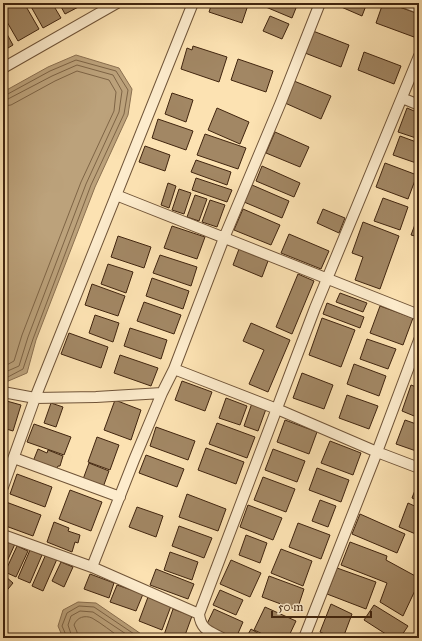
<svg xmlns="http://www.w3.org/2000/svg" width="422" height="641" font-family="'IM FELL Great Primer',serif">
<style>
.water{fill:#bca27b;stroke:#8b7050}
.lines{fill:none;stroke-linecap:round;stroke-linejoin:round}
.shore{stroke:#7e6445;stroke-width:1}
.building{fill:#a28764;stroke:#41250f}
.street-casing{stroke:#705438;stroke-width:12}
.street{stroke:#fdeccd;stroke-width:10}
</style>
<rect width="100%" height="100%" fill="#fce2b2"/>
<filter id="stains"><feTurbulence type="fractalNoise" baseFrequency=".005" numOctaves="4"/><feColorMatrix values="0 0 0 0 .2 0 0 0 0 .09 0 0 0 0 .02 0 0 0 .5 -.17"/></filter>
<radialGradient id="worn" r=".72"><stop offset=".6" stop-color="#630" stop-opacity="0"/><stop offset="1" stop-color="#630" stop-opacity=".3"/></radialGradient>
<!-- water -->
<path class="water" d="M76 55 119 68 132 89 128 115 95 187 36 340 27 373 6 382H3V92L48 67Z
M78 602 96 603 147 638H63L58 626 63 610Z"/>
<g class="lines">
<!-- shore -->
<path class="shore" d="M3 95H6L50 71 76 60 116 71 128 90 124 114 91 185 33 339 23 369 6 378H3
M3 100 8 99 52 76 77 65 113 75 122 91 119 112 86 184 28 337 19 366 3 373
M3 106 11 105 55 81 77 71 109 80 116 92 114 111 81 182 22 335 14 361 3 367
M67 638 66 635 62 626 67 613 79 606 94 607 140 638
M72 638 71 634 68 625 71 616 80 611 93 612 132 638
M78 638 77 632 74 625C77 617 85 615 92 618 101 623 112 632 121 638"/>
</g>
<!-- building -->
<path class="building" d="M3 3H24L39 29 18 41 3 15Z
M29 3H52L61 18 43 28Z
M59 3H86L65 14Z
M212 3H243L248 5 242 23 209 12Z
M261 3H298L292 18 261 5Z
M332 3H367L362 16Z
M383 3H388L419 14V24L414 37 376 23Z
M270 16 289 24 282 39 263 31Z
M3 27 13 45 3 51Z
M313 31 349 45 341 67 305 53Z
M193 46 227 57 219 82 181 69 187 48 192 50Z
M364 52 401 66 394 84 358 70Z
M238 59 273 71 266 92 231 80Z
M294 81 331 96 321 119 285 103Z
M172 93 193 100 186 122 165 114Z
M217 108 249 122 240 144 208 130Z
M407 108 419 113V139L398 132Z
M158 119 193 131 186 150 152 138Z
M275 132 309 147 300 167 266 153Z
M205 134 246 148 238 169 197 155Z
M400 136 419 143V164L393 155Z
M145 146 170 155 165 171 139 162Z
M196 160 231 172 227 185 191 172Z
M385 163 417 175 408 199 376 187Z
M262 166 300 183 294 197 256 181Z
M196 178 232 190 227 202 192 190Z
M168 183 176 186 169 208 161 205Z
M252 185 289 201 282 218 244 202Z
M179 189 191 193 184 214 172 210Z
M195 195 207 199 199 221 187 217Z
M383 198 408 207 400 230 374 221Z
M210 200 225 205 217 227 202 222Z
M243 209 280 225 271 245 234 230Z
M323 209 345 218 339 233 317 223Z
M419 214V237L411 235Z
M363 222 399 236 380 289 355 280 363 257 352 253Z
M172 226 205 237 197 259 164 248Z
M289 234 329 251 321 269 281 253Z
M118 236 151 247 144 268 111 257Z
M239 249 268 261 262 277 233 265Z
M160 255 197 267 191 286 153 273Z
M108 264 133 272 126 293 101 284Z
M298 274 314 281 292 334 276 327Z
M152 278 189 291 183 309 146 296Z
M92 284 125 296 118 316 85 305Z
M340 293 367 303 363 312 336 302Z
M144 302 181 315 174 334 137 321Z
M327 303 364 317 360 328 323 314Z
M380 306 413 318 403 345 370 333Z
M95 315 119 323 113 342 89 333Z
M322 318 355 330 341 367 309 355Z
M251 323 290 340 268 392 249 384 264 350 243 341Z
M130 328 167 340 161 359 124 346Z
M69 333 108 347 101 368 61 354Z
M367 339 396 349 388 369 360 359Z
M120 355 158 368 151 386 114 373Z
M354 364 386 376 379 396 347 384Z
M302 373 333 385 324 409 293 398Z
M182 381 212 392 205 411 175 400Z
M411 385 419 388V418L402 411Z
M347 395 378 406 369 429 339 418Z
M226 398 247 406 240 425 219 418Z
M3 400 21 405 13 431 3 428Z
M115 400 141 410 131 440 104 430Z
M51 403 63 407 56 427 44 423Z
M252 403 266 409 258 431 244 426Z
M285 420 317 432 309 454 277 442Z
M405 420 419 425V452L396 444Z
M217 423 255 437 247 458 209 444Z
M34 424 71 437 64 455 27 442Z
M156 427 195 441 188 460 150 446Z
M97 437 119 445 110 470 88 462Z
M330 441 361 453 353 475 321 463Z
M206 448 244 462 236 484 198 470Z
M38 449 47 453 48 450 63 456 60 466H58L55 472 32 464Z
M273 449 305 461 297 482 265 470Z
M146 455 184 469 177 487 139 473Z
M89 463 109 471 102 490 82 482Z
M317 468 349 480 341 502 309 490Z
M17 474 52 487 45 507 10 494Z
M263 477 295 489 286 512 254 500Z
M417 485 419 486V501L412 498Z
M70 490 102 502 91 531 59 519Z
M187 494 226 509 218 531 179 517Z
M320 500 336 506 328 527 312 521Z
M6 502 41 515 33 536 3 525V511Z
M408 503 419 508V533L418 535 399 527Z
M248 505 282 518 273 540 240 527Z
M137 507 163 516 156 537 129 527Z
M360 514 405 534 397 553 352 534Z
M54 522 69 528 68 531 80 535 78 543 75 542 72 552 47 542Z
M298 523 330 535 321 559 289 547Z
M179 526 212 538 204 558 172 546Z
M246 535 267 543 260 563 239 555Z
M3 538 15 544 4 568H3Z
M350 542 387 556 386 560 419 578V582L403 616 380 602 387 583 341 565Z
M17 546 28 551 16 577 5 572Z
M281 549 312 561 303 586 271 573Z
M30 550 42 555 30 583 18 578Z
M170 552 198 562 192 580 164 570Z
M46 554 57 559 43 591 32 586Z
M231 560 261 573 250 597 220 584Z
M61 562 73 567 64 587 52 581Z
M337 568 376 582 366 609 327 594Z
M156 569 194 584 188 599 150 585Z
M90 574 114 583 109 598 84 589Z
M5 576 13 583 4 594 3 593V579Z
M269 576 304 589 297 610 262 597Z
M117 585 143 594 136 611 110 602Z
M220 590 243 600 236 615 213 605Z
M148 597 171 606 162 630 139 621Z
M331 604 352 614 343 638H333L320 632Z
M374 605 408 626 400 638H392L364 620Z
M265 607 296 621 288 638H271L254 630Z
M173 609 192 616 184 638H173L164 635Z
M214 609 243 622 236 638H233L206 626Z
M251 629 266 638H246Z"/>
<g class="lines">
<!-- street casing -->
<g class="street-casing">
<path id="street" d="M406 3 419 8
M3 68 117 3
M402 98 419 105
M116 195 419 315
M174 369 277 409 377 452 419 468
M3 392 35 398 96 397 162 393
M14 458 120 497
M3 487 35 398 193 3
M3 535 92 567 199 614
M92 567 134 460 162 393 174 369 224 238 281 102 320 3
M222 638C209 631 201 630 199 614L315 308 419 56
M304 638 377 452 419 340"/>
</g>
<!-- street -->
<use href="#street" class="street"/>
</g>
<!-- margin -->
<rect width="422" height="641" fill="none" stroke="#fce2b2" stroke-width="16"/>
<rect x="4" y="4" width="414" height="633" fill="none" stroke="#41250f" stroke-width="2"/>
<rect x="8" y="8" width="406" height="625" fill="none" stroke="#41250f"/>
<!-- scale -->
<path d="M272 611v6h99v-6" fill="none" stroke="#41250f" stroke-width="2"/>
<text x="278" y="611" font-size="12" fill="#41250f" stroke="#fdeccd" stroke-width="3" paint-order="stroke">50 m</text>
<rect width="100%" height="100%" filter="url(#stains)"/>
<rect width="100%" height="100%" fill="url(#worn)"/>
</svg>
